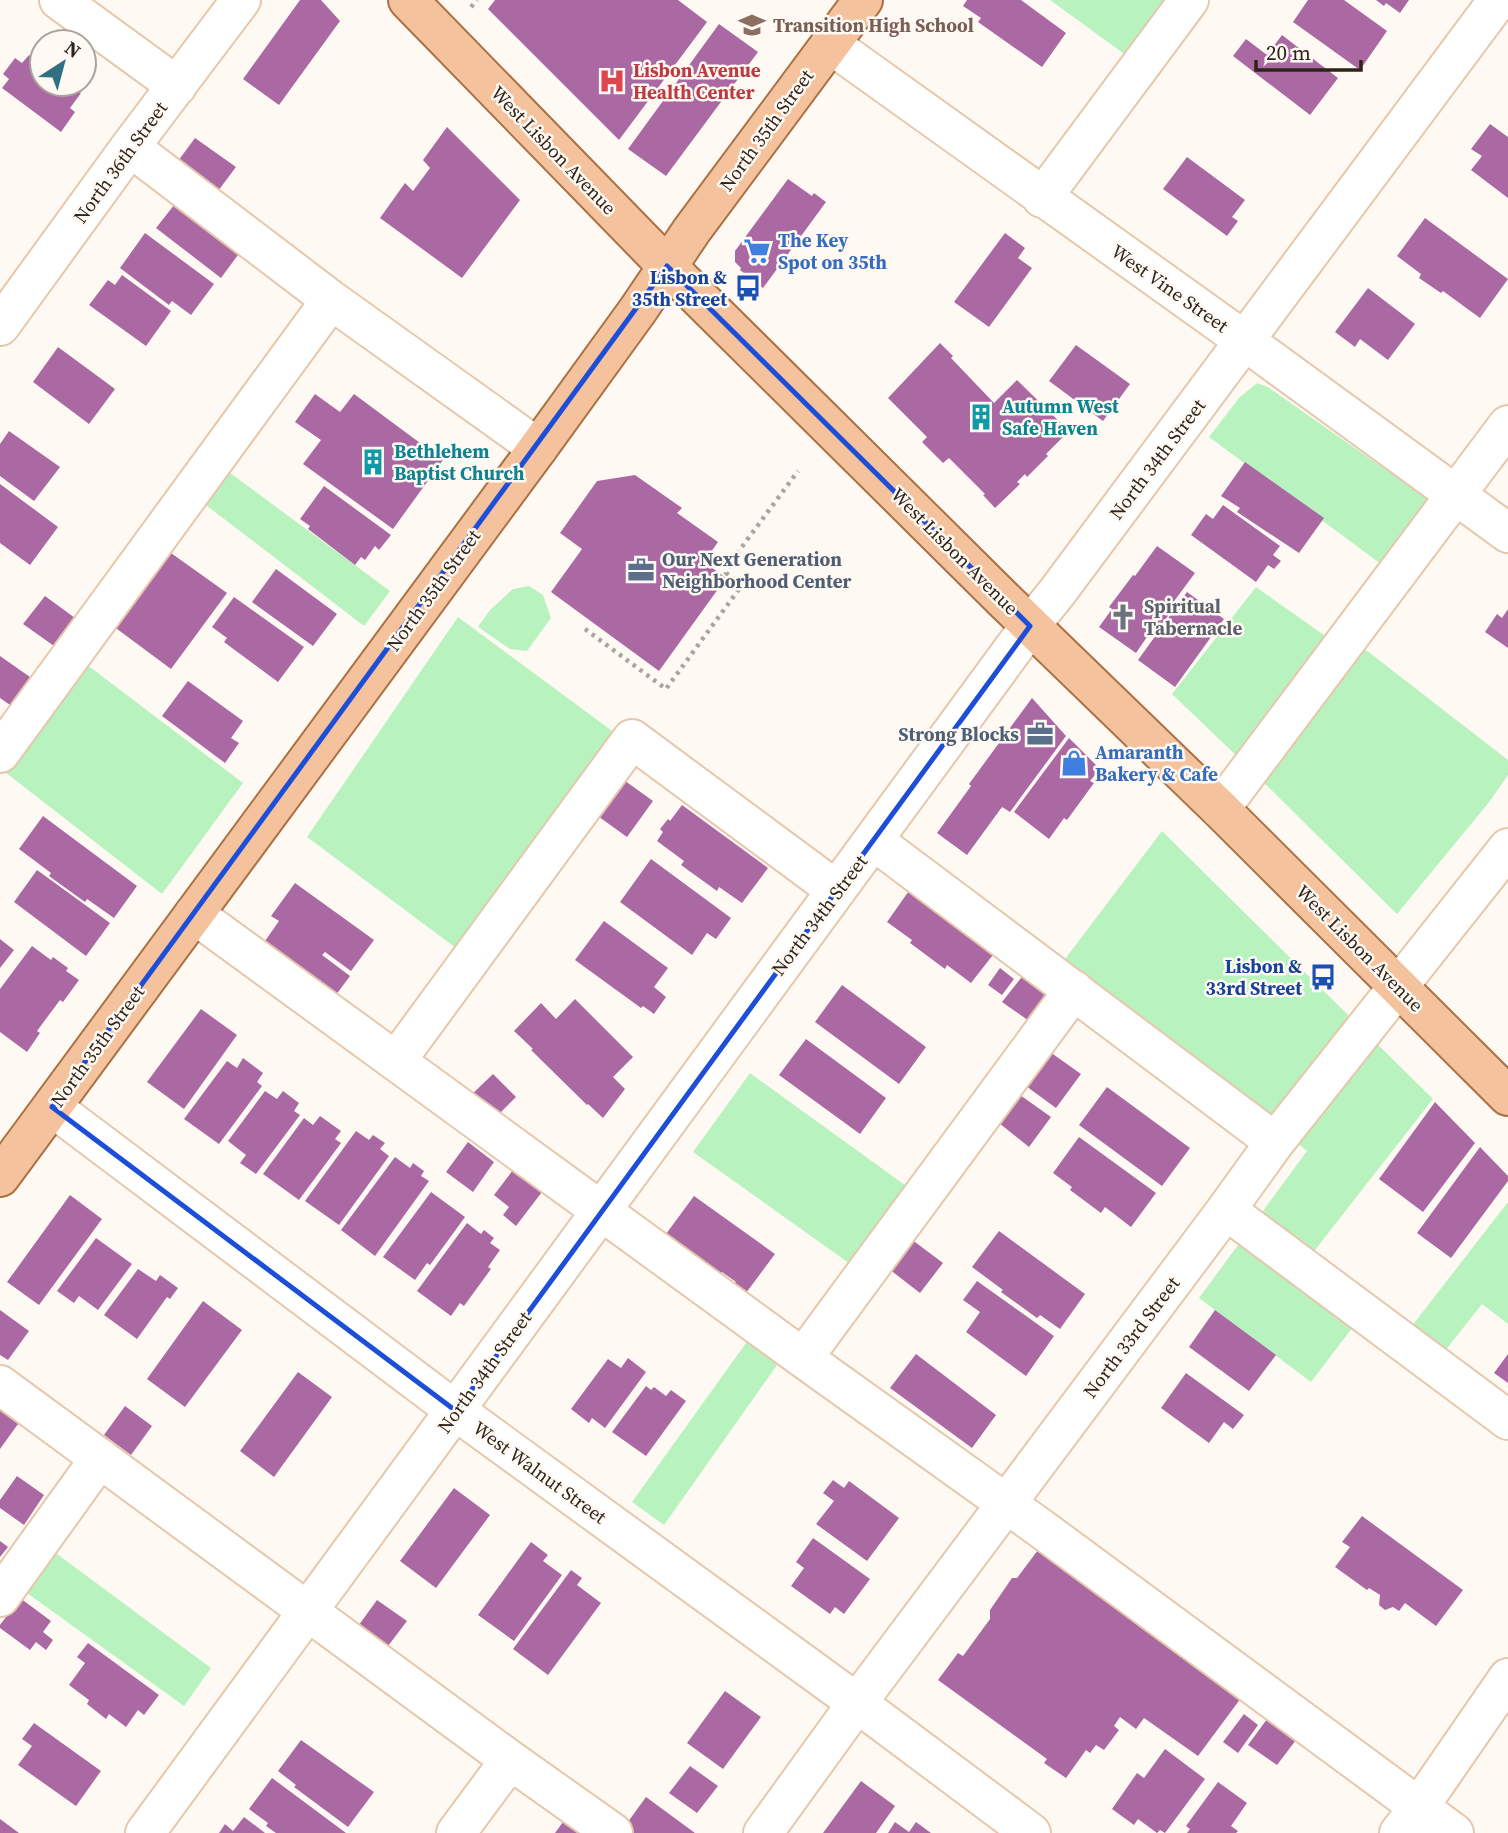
<svg xmlns="http://www.w3.org/2000/svg" width="1508" height="1833" font-family="'Source Serif 4',serif">
<style>
.green{fill:#b8f3bf}
.building{fill:#ab69a4}
.lines{fill:none;stroke-linecap:round;stroke-linejoin:round}
.minor-casing{stroke:#e5c8ac;stroke-width:42}
.major-casing{stroke:#aa7144;stroke-width:42}
.path{stroke:#aca59d;stroke-width:4.5;stroke-dasharray:3.5 5;stroke-linecap:butt}
.minor{stroke:#fff;stroke-width:38}
.major{stroke:#f4c39d;stroke-width:38}
.marked{fill:none;stroke:#1d4ed8;stroke-width:5;stroke-linejoin:round}
.labels{text-anchor:middle;dominant-baseline:central;stroke-width:5;stroke-linejoin:round;paint-order:stroke}
.education-label{font-size:19px;font-weight:bold;fill:#785e54;stroke:#fff9f3;text-anchor:start}
.health-label{font-size:19px;font-weight:bold;fill:#be3a42;stroke:#fff9f3;text-anchor:start}
.street-label{font-size:19px;fill:#2e2419;stroke:#fff9f3}
.shop-label{font-size:19px;font-weight:bold;fill:#366cbe;stroke:#fff9f3;text-anchor:start}
.transit-label{font-size:19px;font-weight:bold;fill:#164399;stroke:#fff9f3;text-anchor:end}
.culture-label{font-size:19px;font-weight:bold;fill:#0d838f;stroke:#fff9f3;text-anchor:start}
.service-label{font-size:19px;font-weight:bold;fill:#4e5e75;stroke:#fff9f3;text-anchor:start}
.worship-label{font-size:19px;font-weight:bold;fill:#5b616d;stroke:#fff9f3;text-anchor:start}
</style>
<rect width="100%" height="100%" fill="#fff9f3"/>
<!-- green -->
<path class="green" d="M1050 0H1168L1127 56Z
M1257 383 1268 387 1433 503 1385 567 1209 437 1239 398Z
M222 467 390 591 364 626 198 499Z
M529 586 543 595 551 618 527 651 510 649 478 627 490 610 513 589Z
M1256 587 1331 640 1242 761 1172 694Z
M458 617 619 736 460 951 307 837Z
M1357 643 1508 760V775L1490 801 1397 914 1257 776Z
M82 661 243 783 162 894 1 769Z
M1162 831 1433 1099 1297 1273 1359 1319 1311 1382 1199 1298 1307 1151 1062 963Z
M750 1073 909 1188 853 1266 693 1152Z
M1508 1202V1324L1482 1304 1444 1352 1411 1327Z
M751 1336 782 1358 664 1525 632 1502Z
M49 1548 211 1668 184 1706 20 1588Z"/>
<!-- building -->
<path class="building" d="M300 0H321L340 21 279 105 243 79Z
M495 0H678L707 22 619 140 488 9Z
M967 0H1021L1066 33 1042 67 978 22 981 18 963 6Z
M1308 0H1344L1387 31 1360 70 1293 22Z
M1376 0H1409L1400 13 1386 3 1384 6Z
M719 24 758 52 666 176 628 149Z
M1282 35 1338 78 1310 115 1233 56 1246 39 1267 55Z
M29 55 42 64V84H69L81 93 70 108 75 112 61 132 2 88 9 79 3 74 15 58 22 63Z
M1490 124 1508 137V198L1471 170 1482 156 1471 149Z
M447 127 520 200 462 278 380 218 405 183 413 191 430 168 423 160Z
M195 138 236 167 218 191 178 161Z
M1187 157 1245 200 1232 217 1238 221 1227 236 1163 189Z
M788 179 812 196 814 193 826 202 763 288 740 270 741 268 735 262V251Z
M182 195 246 244 221 278 156 228Z
M1425 218 1508 279 1480 318 1443 291 1441 293 1419 278 1421 274 1397 256Z
M145 233 214 284 191 315 172 301 169 305 120 268Z
M1005 233 1025 248 1018 258 1032 268 989 327 954 302Z
M122 275 171 311 146 346 89 305 108 280 115 285Z
M1368 288 1415 324 1388 360 1360 339 1355 347 1335 332Z
M940 343 953 356 951 358 994 403 1017 380 1069 431 1046 454 1048 456 1027 477 1025 474 1017 482 1020 484 995 508 983 495 985 494 949 458 943 463 922 442 927 437 888 398Z
M1076 345 1130 384 1103 421 1049 381Z
M58 347 115 389 89 424 33 382Z
M315 394 340 412 354 394 443 460 393 529 303 464 321 440 295 422Z
M9 431 60 467 34 501 0 476V444Z
M1245 462 1324 518 1299 553 1237 512 1240 508 1221 496Z
M635 475 682 508 677 513 718 542 704 562 726 578 659 671 551 592 582 549 560 533 597 481Z
M0 484 58 527 30 565 0 543Z
M324 486 391 535 379 550 375 546 365 560 361 557 355 565 308 529 310 526 300 519Z
M1223 505 1280 546 1273 555 1281 561 1274 569 1268 565 1256 582 1191 535 1206 514 1213 519Z
M1157 546 1195 573 1172 604 1175 606 1153 637 1149 634 1136 653 1099 627 1112 609 1109 607 1133 575 1135 576Z
M164 548 227 593 171 669 109 623Z
M276 569 337 614 313 646 252 602Z
M1187 592 1224 619 1175 687 1138 660Z
M45 596 75 618 54 646 23 624Z
M234 597 304 647 278 682 224 642 227 638 212 627Z
M1508 609V648L1485 632 1497 614 1502 618Z
M0 656 30 677 10 705 0 698Z
M188 681 243 721 231 738 239 743 225 763 162 716Z
M1032 698 1066 736 1010 812 1002 807 967 855 937 833 971 786 969 784Z
M1069 738 1100 769 1090 781 1094 783 1067 820 1064 818 1049 839 1014 812Z
M621 778 653 801 627 837 595 814Z
M682 805 768 868 742 903 719 887 717 891 681 865 684 861 657 841 663 832 660 829 668 819 670 821Z
M43 816 137 886 114 918 87 899 85 902 49 876 51 873 19 849Z
M651 859 731 918 716 939 707 933 692 955 620 902Z
M37 870 110 923 86 956 14 902Z
M295 883 374 940 351 971 325 952 322 955 350 976 330 1003 258 951 279 921 271 916Z
M911 888 996 951 971 983 947 965 945 969 910 943 912 940 887 922Z
M604 921 668 968 654 987 666 997 654 1014 643 1006 641 1008 575 960Z
M0 939 14 950 0 968Z
M32 946 51 960 53 957 68 968 66 971 79 980 63 1002 60 1000 37 1031 40 1033 27 1052 0 1032V989Z
M1000 968 1014 979 1002 995 988 985Z
M1025 973 1053 994 1032 1023 1002 1002Z
M842 985 926 1047 899 1084 815 1022Z
M575 999 633 1057 613 1077 625 1089 603 1118 588 1104 587 1105 531 1050 533 1049 514 1031 541 1003 556 1019Z
M201 1009 237 1035 184 1109 147 1082Z
M806 1039 886 1098 860 1134 779 1075Z
M1050 1052 1081 1074 1056 1108 1026 1086Z
M243 1058 263 1073 257 1082 262 1086 219 1144 184 1119 227 1061 237 1068Z
M493 1074 516 1097 493 1120 469 1097Z
M1107 1087 1190 1148 1162 1186 1079 1125Z
M265 1091 277 1099 283 1091 299 1103 294 1111 300 1115 256 1174 240 1163 246 1155 228 1141Z
M1020 1095 1051 1117 1029 1147 999 1123Z
M1435 1102 1475 1143 1423 1212 1379 1179Z
M320 1116 341 1131 335 1139 341 1143 299 1200 263 1174 304 1118 313 1125Z
M356 1131 369 1140 373 1135 385 1143 380 1149 389 1156 339 1225 305 1201Z
M1079 1137 1156 1193 1131 1227 1105 1207 1101 1213 1070 1190 1072 1187 1053 1173Z
M468 1142 494 1162 473 1192 446 1172Z
M1480 1147 1508 1176V1181L1451 1258 1417 1233Z
M395 1157 410 1168 413 1163 424 1171 421 1176 429 1181 375 1256 341 1230Z
M516 1166 545 1188 516 1226 503 1215 509 1207 494 1195Z
M431 1192 465 1217 430 1265 427 1263 415 1280 383 1257Z
M70 1195 102 1219 39 1305 7 1282Z
M694 1196 775 1254 746 1293 734 1284 736 1282 722 1272 720 1275 666 1234Z
M467 1223 481 1234 484 1230 494 1238 490 1243 500 1250 488 1267 491 1269 464 1306 460 1303 451 1316 417 1291Z
M999 1231 1085 1294 1060 1329 1040 1315 1037 1318 1001 1292 1003 1290 972 1267Z
M96 1238 132 1264 98 1310 79 1296 74 1303 57 1291Z
M911 1239 943 1263 920 1293 889 1269Z
M138 1269 156 1281 160 1275 178 1288 170 1299 167 1297 137 1339 104 1315Z
M977 1281 1054 1336 1026 1376 966 1332 980 1312 963 1300Z
M203 1301 242 1330 185 1407 147 1379Z
M0 1310 29 1331 8 1360 0 1355Z
M1215 1310 1276 1355 1249 1391 1189 1347Z
M916 1354 996 1415 972 1448 890 1388Z
M1508 1354V1383L1494 1373Z
M628 1358 646 1372 605 1428 592 1418 589 1423 571 1409 608 1359 621 1368Z
M298 1372 332 1397 274 1477 240 1451Z
M1186 1373 1244 1415 1233 1429 1224 1422 1209 1443 1161 1408Z
M646 1386 651 1390 654 1387 666 1396 671 1390 686 1401 646 1456 612 1432Z
M0 1393 26 1413 0 1449Z
M125 1406 152 1426 131 1455 104 1435Z
M17 1476 44 1495 24 1525 0 1508V1500Z
M833 1480 844 1488 849 1481 899 1518 867 1561 816 1524 834 1501 823 1493Z
M454 1488 490 1515 436 1588 400 1561Z
M1362 1516 1463 1590 1436 1626 1405 1603 1399 1611 1393 1607 1385 1610 1379 1605 1380 1595 1369 1588 1367 1590 1335 1567 1350 1547 1342 1542Z
M813 1538 870 1579 844 1614 835 1607 830 1614 791 1586 804 1568 796 1562Z
M0 1541 8 1547 0 1557Z
M531 1542 548 1555 543 1561 562 1575 514 1641 478 1615Z
M1041 1546 1244 1694 1198 1756 1144 1718 1136 1729 1120 1717 1114 1726 1119 1730 1104 1750 1096 1745 1090 1753 1086 1750 1066 1778 1044 1763 1047 1759 938 1680 958 1653 963 1656 990 1619V1610L1012 1578H1017Z
M571 1570 582 1578 577 1585 601 1603 548 1675 513 1649Z
M20 1598 51 1621 43 1632 53 1640 46 1650 36 1642 30 1650 0 1628V1625Z
M377 1600 407 1621 385 1650 356 1629Z
M88 1643 159 1695 144 1715 138 1710 126 1727 109 1714 106 1719 87 1704 89 1700 69 1685 85 1663 77 1657Z
M725 1691 761 1717 723 1769 687 1743Z
M1244 1714 1258 1725 1238 1753 1223 1742Z
M1270 1715 1299 1736 1277 1765 1248 1745Z
M34 1723 101 1771 76 1806 18 1765 32 1746 22 1739Z
M301 1740 374 1792 348 1827 294 1787 296 1785 278 1771Z
M1165 1749 1205 1779 1165 1833 1160 1830 1157 1833 1138 1819 1134 1825 1112 1809 1137 1773 1144 1778Z
M690 1766 718 1786 697 1813 669 1793Z
M272 1778 346 1833H276L266 1826 268 1823 249 1809Z
M861 1781 895 1806 876 1833H823Z
M1218 1782 1247 1803 1231 1826 1238 1831 1236 1833H1187L1190 1829 1186 1826Z
M646 1797 695 1833H627L622 1830Z
M568 1815 593 1833H555Z
M244 1817 265 1833H219L225 1824 233 1831Z
M0 1819 19 1833H0Z
M895 1822 909 1832 916 1822 931 1833H888Z"/>
<g class="lines">
<!-- minor casing -->
<g class="minor-casing">
<path id="minor" d="M59 0 177 86
M830 44 1245 341 1508 533
M130 147 331 300 538 448
M1042 198 1189 0
M0 326 130 147 241 0
M0 753 331 300
M1220 809 1508 425
M874 841 1275 1142
M194 914 803 1358 1039 1527 1454 1833
M396 1061 632 739 836 890
M52 1107 456 1411 857 1703 1031 1833
M1226 1210 1508 1420
M803 1358 1074 990
M0 1385 510 1760 613 1833
M0 1597 100 1458
M145 1833 1030 626 1058 591 1498 0
M456 1833 510 1760
M763 1833 857 1703 1226 1210 1275 1142 1508 848
M1399 1833 1419 1807 1508 1678"/>
</g>
<!-- major casing -->
<g class="major-casing">
<path id="major" d="M408 0 667 266 1005 601 1220 809 1508 1096
M0 1177 538 448 638 310 692 230 863 0"/>
</g>
<!-- path -->
<path class="path" d="M471 7 477 0
M585 629 666 689 742 585 726 573 730 563 798 471"/>
<!-- minor -->
<use href="#minor" class="minor"/>
<!-- major -->
<use href="#major" class="major"/>
</g>
<!-- marked area -->
<path class="marked" d="M667 266 1030 626 456 1411 52 1107Z"/>
<!-- icons -->
<defs>
<g id="school-bare" transform="scale(2.1)"><path d="M0-5L7-2L0 1L-7-2ZM-4 1L0 2.5L4 1V4Q0 6-4 4Z" fill="#8d6e63" stroke="#fff9f3" stroke-width="2.5" paint-order="stroke"/></g>
<g id="hospital-bare" transform="scale(2.1)"><path d="M-5-5h3v3.5h4V-5h3V5h-3V1.5h-4V5h-3Z" fill="#e0444e" stroke="#fff9f3" stroke-width="2.5" paint-order="stroke"/></g>
<g id="supermarket-bare" transform="scale(2.1)"><path d="M-6-5.5h2.5l.6 2H6L4.5 2H-2.5L-4.4-4H-6ZM-1.5 3.2a1.3 1.3 0 1 0 .1 0ZM3 3.2a1.3 1.3 0 1 0 .1 0Z" fill="#3f7fe0" stroke="#fff9f3" stroke-width="2.5" paint-order="stroke"/></g>
<g id="bus-bare" transform="scale(2.1)"><path d="M-5-6H5V4H4V6H2V4H-2V6H-4V4H-5ZM-3.5-4V0h7V-4ZM-3.5 1.2v1.5H-2V1.2ZM2 1.2v1.5H3.5V1.2Z" fill="#1a4fb4" stroke="#fff9f3" stroke-width="2.5" paint-order="stroke"/></g>
<g id="building-bare" transform="scale(2.1)"><path d="M-4-6H4V6H1V3H-1V6H-4ZM-2.5-4.3h1.7v1.8h-1.7ZM.8-4.3h1.7v1.8H.8ZM-2.5-1h1.7V.8h-1.7ZM.8-1h1.7V.8H.8Z" fill="#0f9aa8" stroke="#fff9f3" stroke-width="2.5" paint-order="stroke"/></g>
<g id="office-bare" transform="scale(2.1)"><path d="M-6-3h4V-5.5h4V-3h4V5H-6ZM-1-4.5V-3h2v-1.5ZM-6 0V1H6V0Z" fill="#5c6f8a" stroke="#fff9f3" stroke-width="2.5" paint-order="stroke"/></g>
<g id="church-bare" transform="scale(2.1)"><path d="M-1.2-6h2.4v3.5h3.3v2.4h-3.3V6h-2.4V-.1h-3.3v-2.4h3.3Z" fill="#6b7280" stroke="#fff9f3" stroke-width="2.5" paint-order="stroke"/></g>
<g id="shop-bare" transform="scale(2.1)"><path d="M-5-2.5h2.3a2.7 3.5 0 0 1 5.4 0H5L5.5 6h-11ZM-1.5-2.5h3a1.5 2.3 0 0 0-3 0Z" fill="#3f7fe0" stroke="#fff9f3" stroke-width="2.5" paint-order="stroke"/></g>
</defs>
<g fill-rule="evenodd">
<use href="#school-bare" x="752" y="25"/>
<use href="#hospital-bare" x="612" y="81"/>
<use href="#supermarket-bare" x="757" y="251"/>
<use href="#bus-bare" x="748" y="288"/>
<use href="#building-bare" x="981" y="417"/>
<use href="#building-bare" x="373" y="462"/>
<use href="#office-bare" x="641" y="570"/>
<use href="#church-bare" x="1123" y="617"/>
<use href="#office-bare" x="1040" y="734"/>
<use href="#shop-bare" x="1074" y="763"/>
<use href="#bus-bare" x="1323" y="977"/>
</g>
<g class="labels">
<!-- education labels -->
<g class="education-label">
<text x="773" y="25">Transition High School</text>
</g>
<!-- health labels -->
<g class="health-label">
<text x="633" y="70">Lisbon Avenue<tspan x="633" dy="22">Health Center</tspan></text>
</g>
<!-- street labels -->
<g class="street-label">
<text transform="translate(766 130) rotate(-54)">North 35th Street</text>
<text transform="translate(554 150) rotate(46)">West Lisbon Avenue</text>
<text transform="translate(120 162) rotate(-54)">North 36th Street</text>
<text transform="translate(1170 288) rotate(35)">West Vine Street</text>
<text transform="translate(1157 459) rotate(-53)">North 34th Street</text>
<text transform="translate(955 551) rotate(45)">West Lisbon Avenue</text>
<text transform="translate(433 590) rotate(-54)">North 35th Street</text>
<text transform="translate(819 915) rotate(-53)">North 34th Street</text>
<text transform="translate(1360 948) rotate(45)">West Lisbon Avenue</text>
<text transform="translate(97 1046) rotate(-54)">North 35th Street</text>
<text transform="translate(1131 1337) rotate(-53)">North 33rd Street</text>
<text transform="translate(484 1372) rotate(-54)">North 34th Street</text>
<text transform="translate(540 1472) rotate(36)">West Walnut Street</text>
</g>
<!-- shop labels -->
<g class="shop-label">
<text x="778" y="240">The Key<tspan x="778" dy="22">Spot on 35th</tspan></text>
<text x="1095" y="752">Amaranth<tspan x="1095" dy="22">Bakery &amp; Cafe</tspan></text>
</g>
<!-- transit labels -->
<g class="transit-label">
<text x="727" y="277">Lisbon &amp;<tspan x="727" dy="22">35th Street</tspan></text>
<text x="1302" y="966">Lisbon &amp;<tspan x="1302" dy="22">33rd Street</tspan></text>
</g>
<!-- culture labels -->
<g class="culture-label">
<text x="1002" y="406">Autumn West<tspan x="1002" dy="22">Safe Haven</tspan></text>
<text x="394" y="451">Bethlehem<tspan x="394" dy="22">Baptist Church</tspan></text>
</g>
<!-- service labels -->
<g class="service-label">
<text x="662" y="559">Our Next Generation<tspan x="662" dy="22">Neighborhood Center</tspan></text>
<text x="1019" y="734" text-anchor="end">Strong Blocks</text>
</g>
<!-- worship labels -->
<g class="worship-label">
<text x="1144" y="606">Spiritual<tspan x="1144" dy="22">Tabernacle</tspan></text>
</g>
</g>
<!-- north arrow -->
<g transform="translate(63 63) rotate(36)"><circle r="33" fill="#fff9f3" stroke="#aba49c" stroke-width="2"/>
<path d="M0-5L12 26L0 18L-12 26Z" fill="#2f7083"/>
<text y="-10" font-size="19" font-weight="bold" text-anchor="middle" fill="#2e2419">N</text>
</g>
<!-- scale -->
<path d="M1256 60v10h105v-10" fill="none" stroke="#2e2419" stroke-width="3.5"/>
<text x="1266" y="60" font-size="21" fill="#2e2419" stroke="#fff9f3" stroke-width="5" paint-order="stroke">20 m</text>
</svg>
